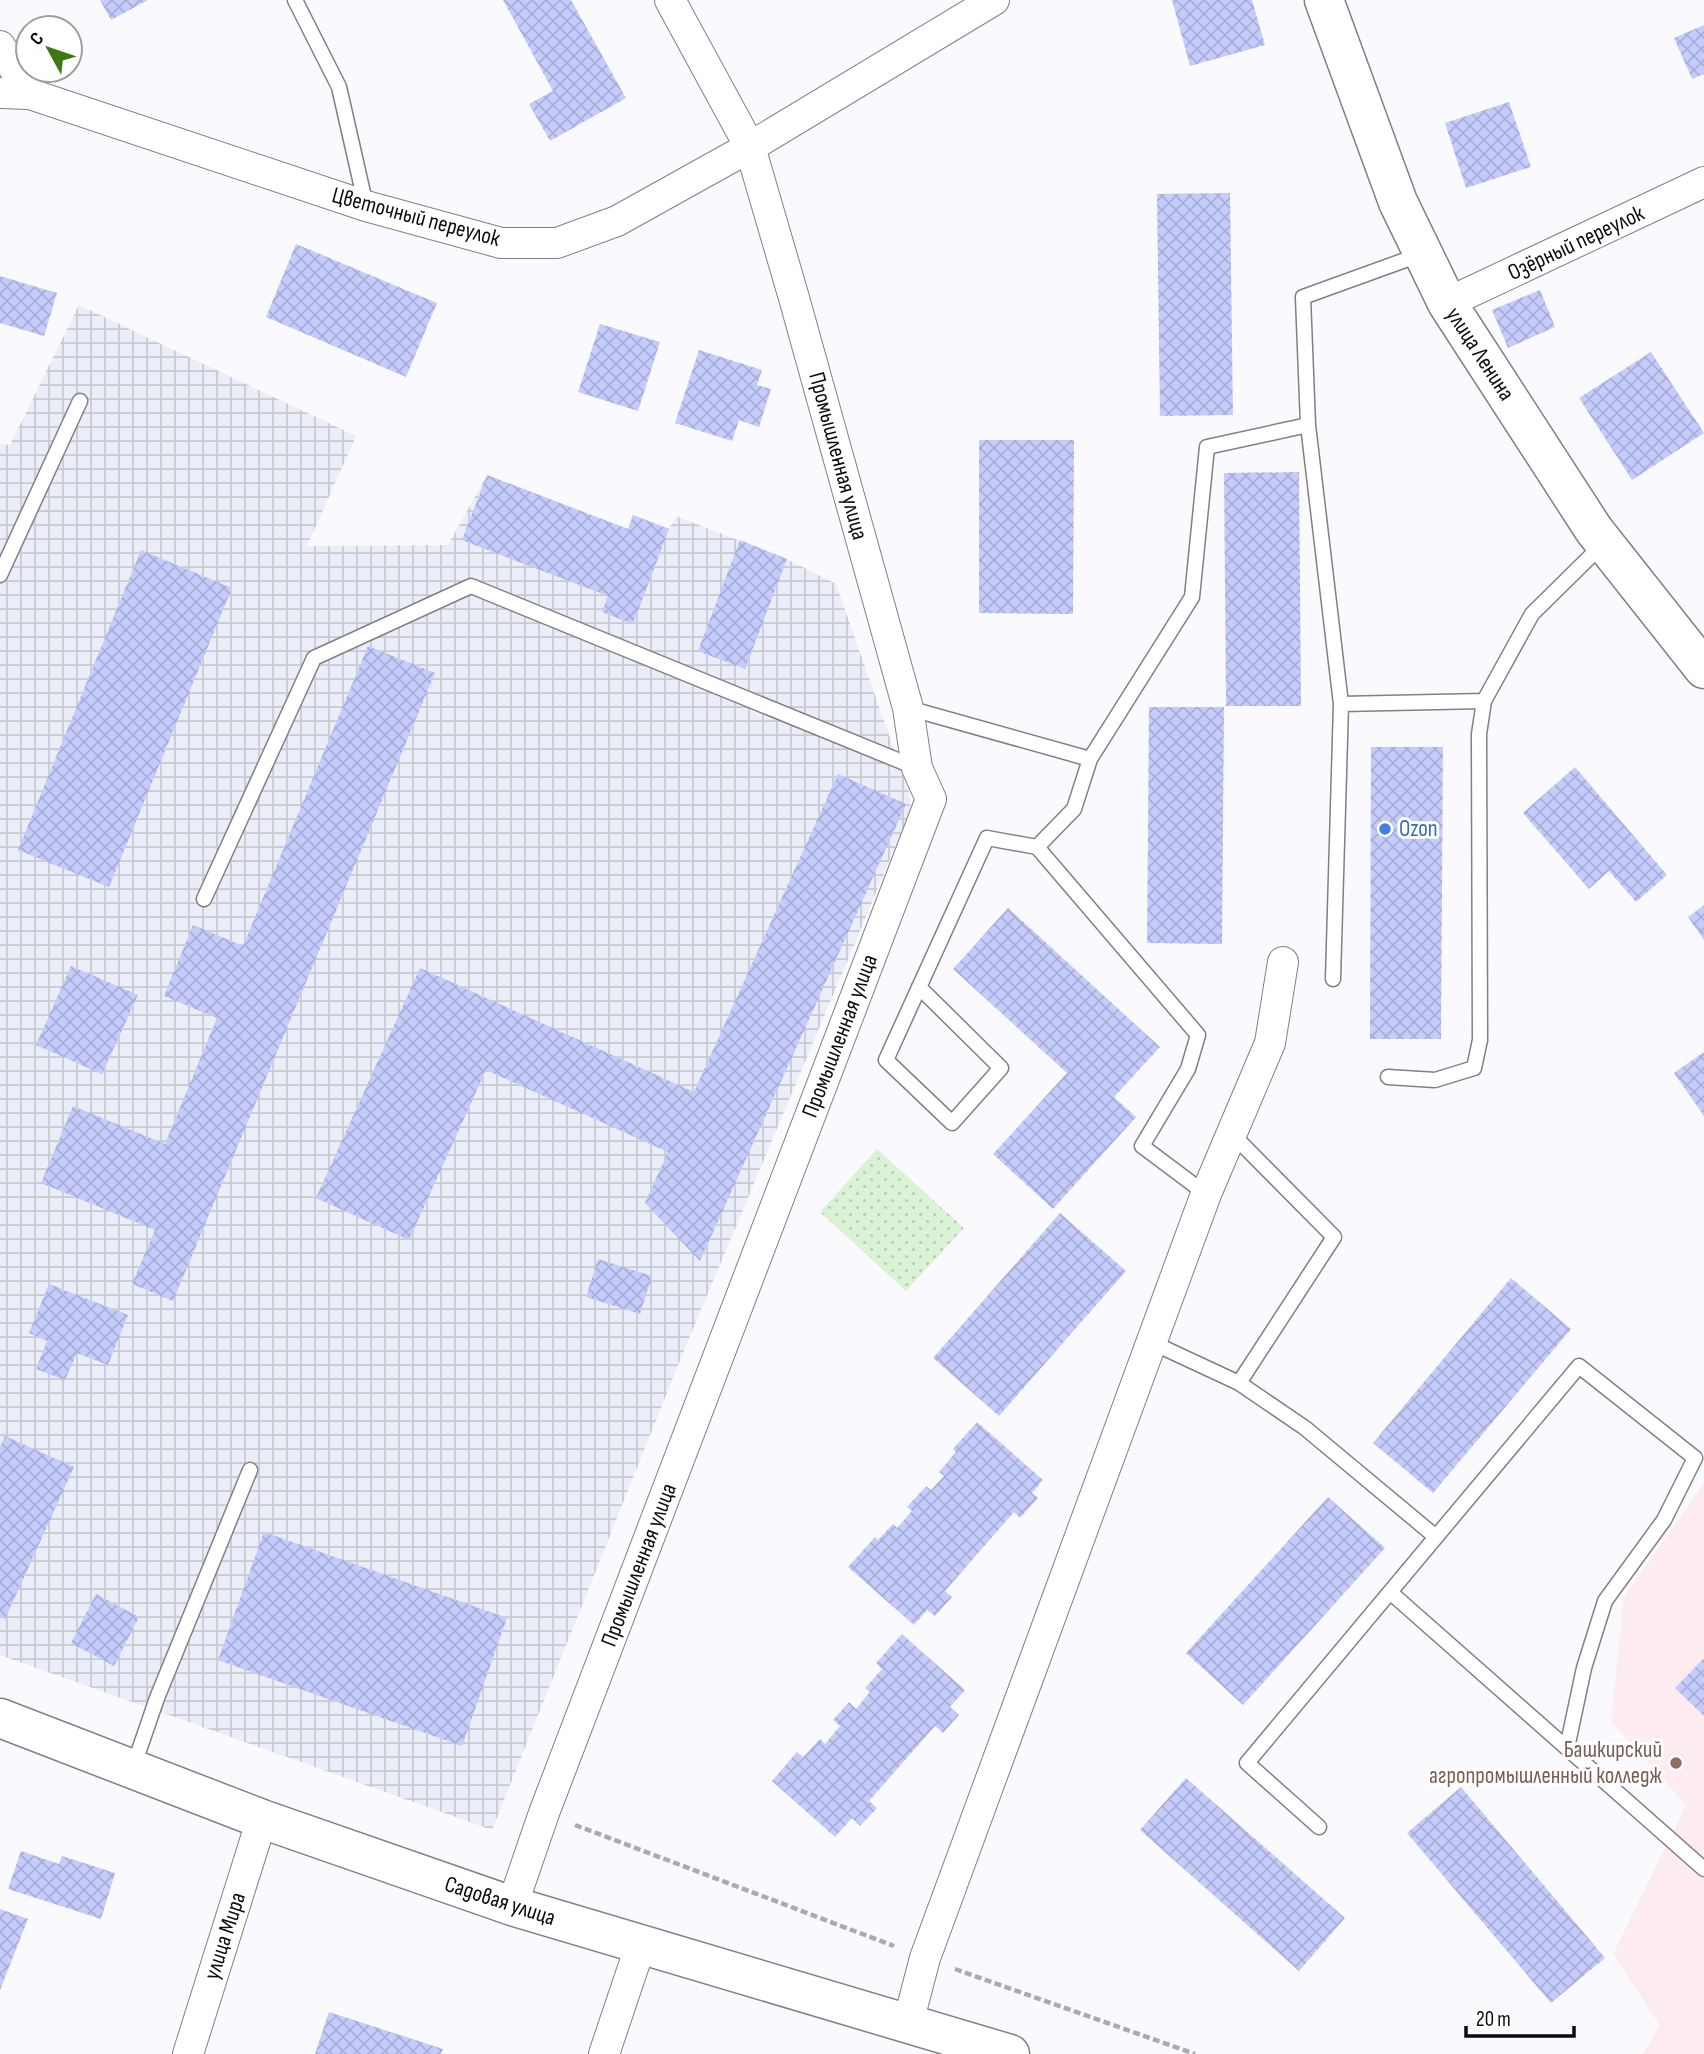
<svg xmlns="http://www.w3.org/2000/svg" width="1704" height="2054" font-family="'Sofia Sans Condensed',sans-serif">
<style>
.industrial{fill:url(#industrial-grid)}
.education{fill:#fcecef}
.park{fill:url(#park-dots)}
.building{fill:url(#building-cross-hatch)}
.lines{fill:none;stroke-linecap:round;stroke-linejoin:round}
.lane-casing{stroke:#818184;stroke-width:17}
.street-casing{stroke:#818184;stroke-width:32}
.secondary-casing{stroke:#818184;stroke-width:41}
.path{stroke:#ababae;stroke-width:4.5;stroke-dasharray:7 3.5;stroke-linecap:butt}
.lane{stroke:#fff;stroke-width:14}
.street{stroke:#fff;stroke-width:30}
.secondary{stroke:#fff;stroke-width:38}
.shop-dot{fill:#3f7fe0;stroke:#fff;stroke-width:2.5}
.education-dot{fill:#8d6e63;stroke:#fff;stroke-width:2.5}
.labels{text-anchor:middle;dominant-baseline:central;stroke-width:6;stroke-linejoin:round;paint-order:stroke}
.street-label{font-size:23px;fill:#0c0c0d;stroke:#fff}
.shop-label{font-size:23px;fill:#366cbe;stroke:#fff;text-anchor:start}
.education-label{font-size:23px;fill:#785e54;stroke:#fff;text-anchor:end}
</style>
<defs>
<pattern id="industrial-grid" width="8" height="8" patternUnits="userSpaceOnUse" patternTransform="scale(1.75)"><rect width="8" height="8" fill="#ebedf8"/><path d="M0 4h8M4 0v8" fill="none" stroke="#c8cad3"/></pattern>
<pattern id="park-dots" width="8" height="8" patternUnits="userSpaceOnUse" patternTransform="scale(1.75)"><rect width="8" height="8" fill="#d9f3d4"/><path d="M2 2h.1M6 6h.1" fill="none" stroke="#b9cfb5" stroke-width="1.8" stroke-linecap="round"/></pattern>
<pattern id="building-cross-hatch" width="8" height="8" patternUnits="userSpaceOnUse" patternTransform="scale(1.75)"><rect width="8" height="8" fill="#c5ccfc"/><path d="M0 0l8 8M0 8l8-8" fill="none" stroke="#a8aed7"/></pattern>
</defs>
<rect width="100%" height="100%" fill="#fafafe"/>
<!-- industrial -->
<path class="industrial" d="M79 305 356 436 307 546 448 545 487 475 628 529 633 515 669 529 676 516 787 559 836 584 909 792 911 809 685 1348 492 1830 0 1655V444L10 445Z"/>
<!-- education -->
<path class="education" d="M1704 1483V2054H1642L1660 2026 1613 1954 1686 1805 1611 1721 1624 1597Z"/>
<!-- park -->
<path class="park" d="M877 1149 964 1228 906 1291 820 1212Z"/>
<!-- building -->
<path class="building" d="M100 0H148L111 20Z
M503 0H571L626 98 550 141 529 104 553 91Z
M1172 0H1252L1265 45 1190 66Z
M1704 25V74L1692 79 1674 38Z
M1509 102 1531 167 1466 188 1445 123Z
M1230 193 1233 415 1160 416 1157 194Z
M296 244 437 303 406 377 266 317Z
M0 276 57 293 44 336 0 323Z
M1540 290 1555 327 1508 348 1492 310Z
M600 324 660 342 638 411 578 392Z
M699 350 762 370 757 385 771 389 759 427 739 420 732 441 675 423Z
M1651 352 1704 433 1632 480 1579 398Z
M979 440H1074L1073 614 979 613Z
M1299 472 1301 706H1226L1224 473Z
M487 475 628 529 633 515 669 529 633 624 602 612 608 596 462 540Z
M740 540 787 559 745 669 698 651Z
M141 550 232 588 109 887 18 850Z
M368 646 435 673 173 1301 132 1284 155 1230 41 1183 73 1106 165 1144 217 1018 164 996 193 925 243 946Z
M1149 707H1224L1222 944 1147 943Z
M1371 747H1443L1441 1039H1370Z
M1575 767 1667 875 1636 902 1609 871 1589 889 1523 813Z
M838 774 906 804 700 1261 645 1203 668 1152 486 1070 409 1240 316 1198 420 968 694 1092Z
M1704 905V940L1688 917Z
M1008 908 1160 1047 1114 1097 1136 1117 1053 1209 993 1154 1067 1073 953 969Z
M71 966 138 995 102 1074 36 1045Z
M1704 1052V1116L1674 1073Z
M1060 1213 1126 1271 999 1416 933 1358Z
M598 1259 652 1276 640 1314 586 1297Z
M1511 1278 1571 1329 1433 1493 1373 1443Z
M49 1284 128 1315 108 1365 77 1353 65 1380 36 1369 47 1341 29 1333Z
M977 1422 1043 1480 1032 1493 1038 1498 1020 1518 1014 1512 945 1591 952 1597 935 1616 927 1610 914 1625 848 1567 875 1537 878 1540 893 1524 897 1528 912 1511 907 1507 926 1486 931 1490 944 1476 939 1472 956 1452 953 1449Z
M5 1436 74 1467 5 1619 0 1616V1447Z
M1328 1497 1385 1548 1243 1705 1186 1653Z
M264 1532 507 1618 462 1746 218 1660Z
M96 1594 139 1617 114 1666 71 1643Z
M902 1634 965 1690 950 1707 959 1715 943 1733 935 1726 869 1801 877 1808 860 1826 852 1818 835 1837 772 1781 797 1752 803 1757 820 1739 825 1744 840 1726 833 1720 849 1702 856 1709 870 1692 865 1688 882 1669 876 1663Z
M1704 1658V1716L1675 1688Z
M1186 1778 1345 1918 1299 1971 1140 1830Z
M1461 1787 1605 1958 1551 2003 1407 1833Z
M21 1851 59 1864 62 1856 115 1873 101 1919 8 1889Z
M0 1909 28 1919 0 1990Z
M329 2012 443 2049 441 2054H315Z"/>
<g class="lines">
<!-- lane casing -->
<g class="lane-casing">
<path id="lane" d="M295 0 339 87 366 206
M1308 425 1341 704 1484 701
M0 575 80 401
M908 708 1090 759 1074 809 1037 847 1198 1035 1188 1069 1142 1146 1206 1194
M1090 759 1192 597 1207 447 1308 425 1303 297 1422 254
M204 899 314 658 471 586 917 768
M1333 979 1341 704
M919 987 1001 1068 952 1123 886 1060 987 838 1037 847
M1388 1077 1435 1080 1474 1068 1480 1040 1479 734 1484 701 1532 614 1603 544
M1232 1134 1334 1237 1239 1383
M1153 1343 1239 1383 1305 1428 1436 1537
M1390 1592 1704 1869
M133 1768 157 1698 250 1470
M1319 1827 1247 1763 1579 1366 1695 1458 1664 1520 1605 1601 1584 1668 1567 1748"/>
</g>
<!-- street casing -->
<g class="street-casing">
<path id="street" d="M0 46 30 94
M0 93 30 94 366 206 501 243H557L617 221 750 147 994 0
M1447 303 1704 182
M512 1906 544 1813 931 799 917 768 908 708 794 298 750 147 670 0
M908 2023 925 1958 1206 1194 1270 1043 1283 962
M188 2054 262 1819
M604 2054 641 1944"/>
</g>
<!-- secondary casing -->
<g class="secondary-casing">
<path id="secondary" d="M1324 0 1398 202 1447 303 1594 530 1704 669
M0 1718 262 1819 512 1906 1010 2054"/>
</g>
<!-- path -->
<path class="path" d="M575 1825 894 1946
M955 1969 1195 2054"/>
<!-- lane -->
<use href="#lane" class="lane"/>
<!-- street -->
<use href="#street" class="street"/>
<!-- secondary -->
<use href="#secondary" class="secondary"/>
</g>
<!-- markers -->
<circle class="shop-dot" cx="1385" cy="829" r="7"/>
<circle class="education-dot" cx="1676" cy="1763" r="7"/>
<g class="labels">
<!-- street labels -->
<g class="street-label">
<text transform="translate(416 217) rotate(15)">Цветочный переулок</text>
<text transform="translate(1576 243) rotate(-25)">Озёрный переулок</text>
<text transform="translate(1480 354) rotate(57)">улица Ленина</text>
<text transform="translate(838 456) rotate(75)">Промышленная улица</text>
<text transform="translate(840 1036) rotate(-69)">Промышленная улица</text>
<text transform="translate(639 1565) rotate(-69)">Промышленная улица</text>
<text transform="translate(500 1901) rotate(18)">Садовая улица</text>
<text transform="translate(225 1936) rotate(-72)">улица Мира</text>
</g>
<!-- shop labels -->
<g class="shop-label">
<text x="1399" y="829">Ozon</text>
</g>
<!-- education labels -->
<g class="education-label">
<text x="1662" y="1750">Башкирский<tspan x="1662" dy="26">агропромышленный колледж</tspan></text>
</g>
</g>
<!-- north arrow -->
<g transform="translate(49 49) rotate(310)"><circle r="33" fill="#ffffff" stroke="#9e9e9e" stroke-width="2"/>
<path d="M0-5L12 26L0 18L-12 26Z" fill="#3b7915"/>
<text y="-10" font-size="19" font-weight="bold" text-anchor="middle" fill="#0c0c0d">С</text>
</g>
<!-- scale -->
<path d="M1466 2026v10h108v-10" fill="none" stroke="#0c0c0d" stroke-width="3.5"/>
<text x="1476" y="2026" font-size="21" fill="#0c0c0d" stroke="#ffffff" stroke-width="5" paint-order="stroke">20 m</text>
</svg>
